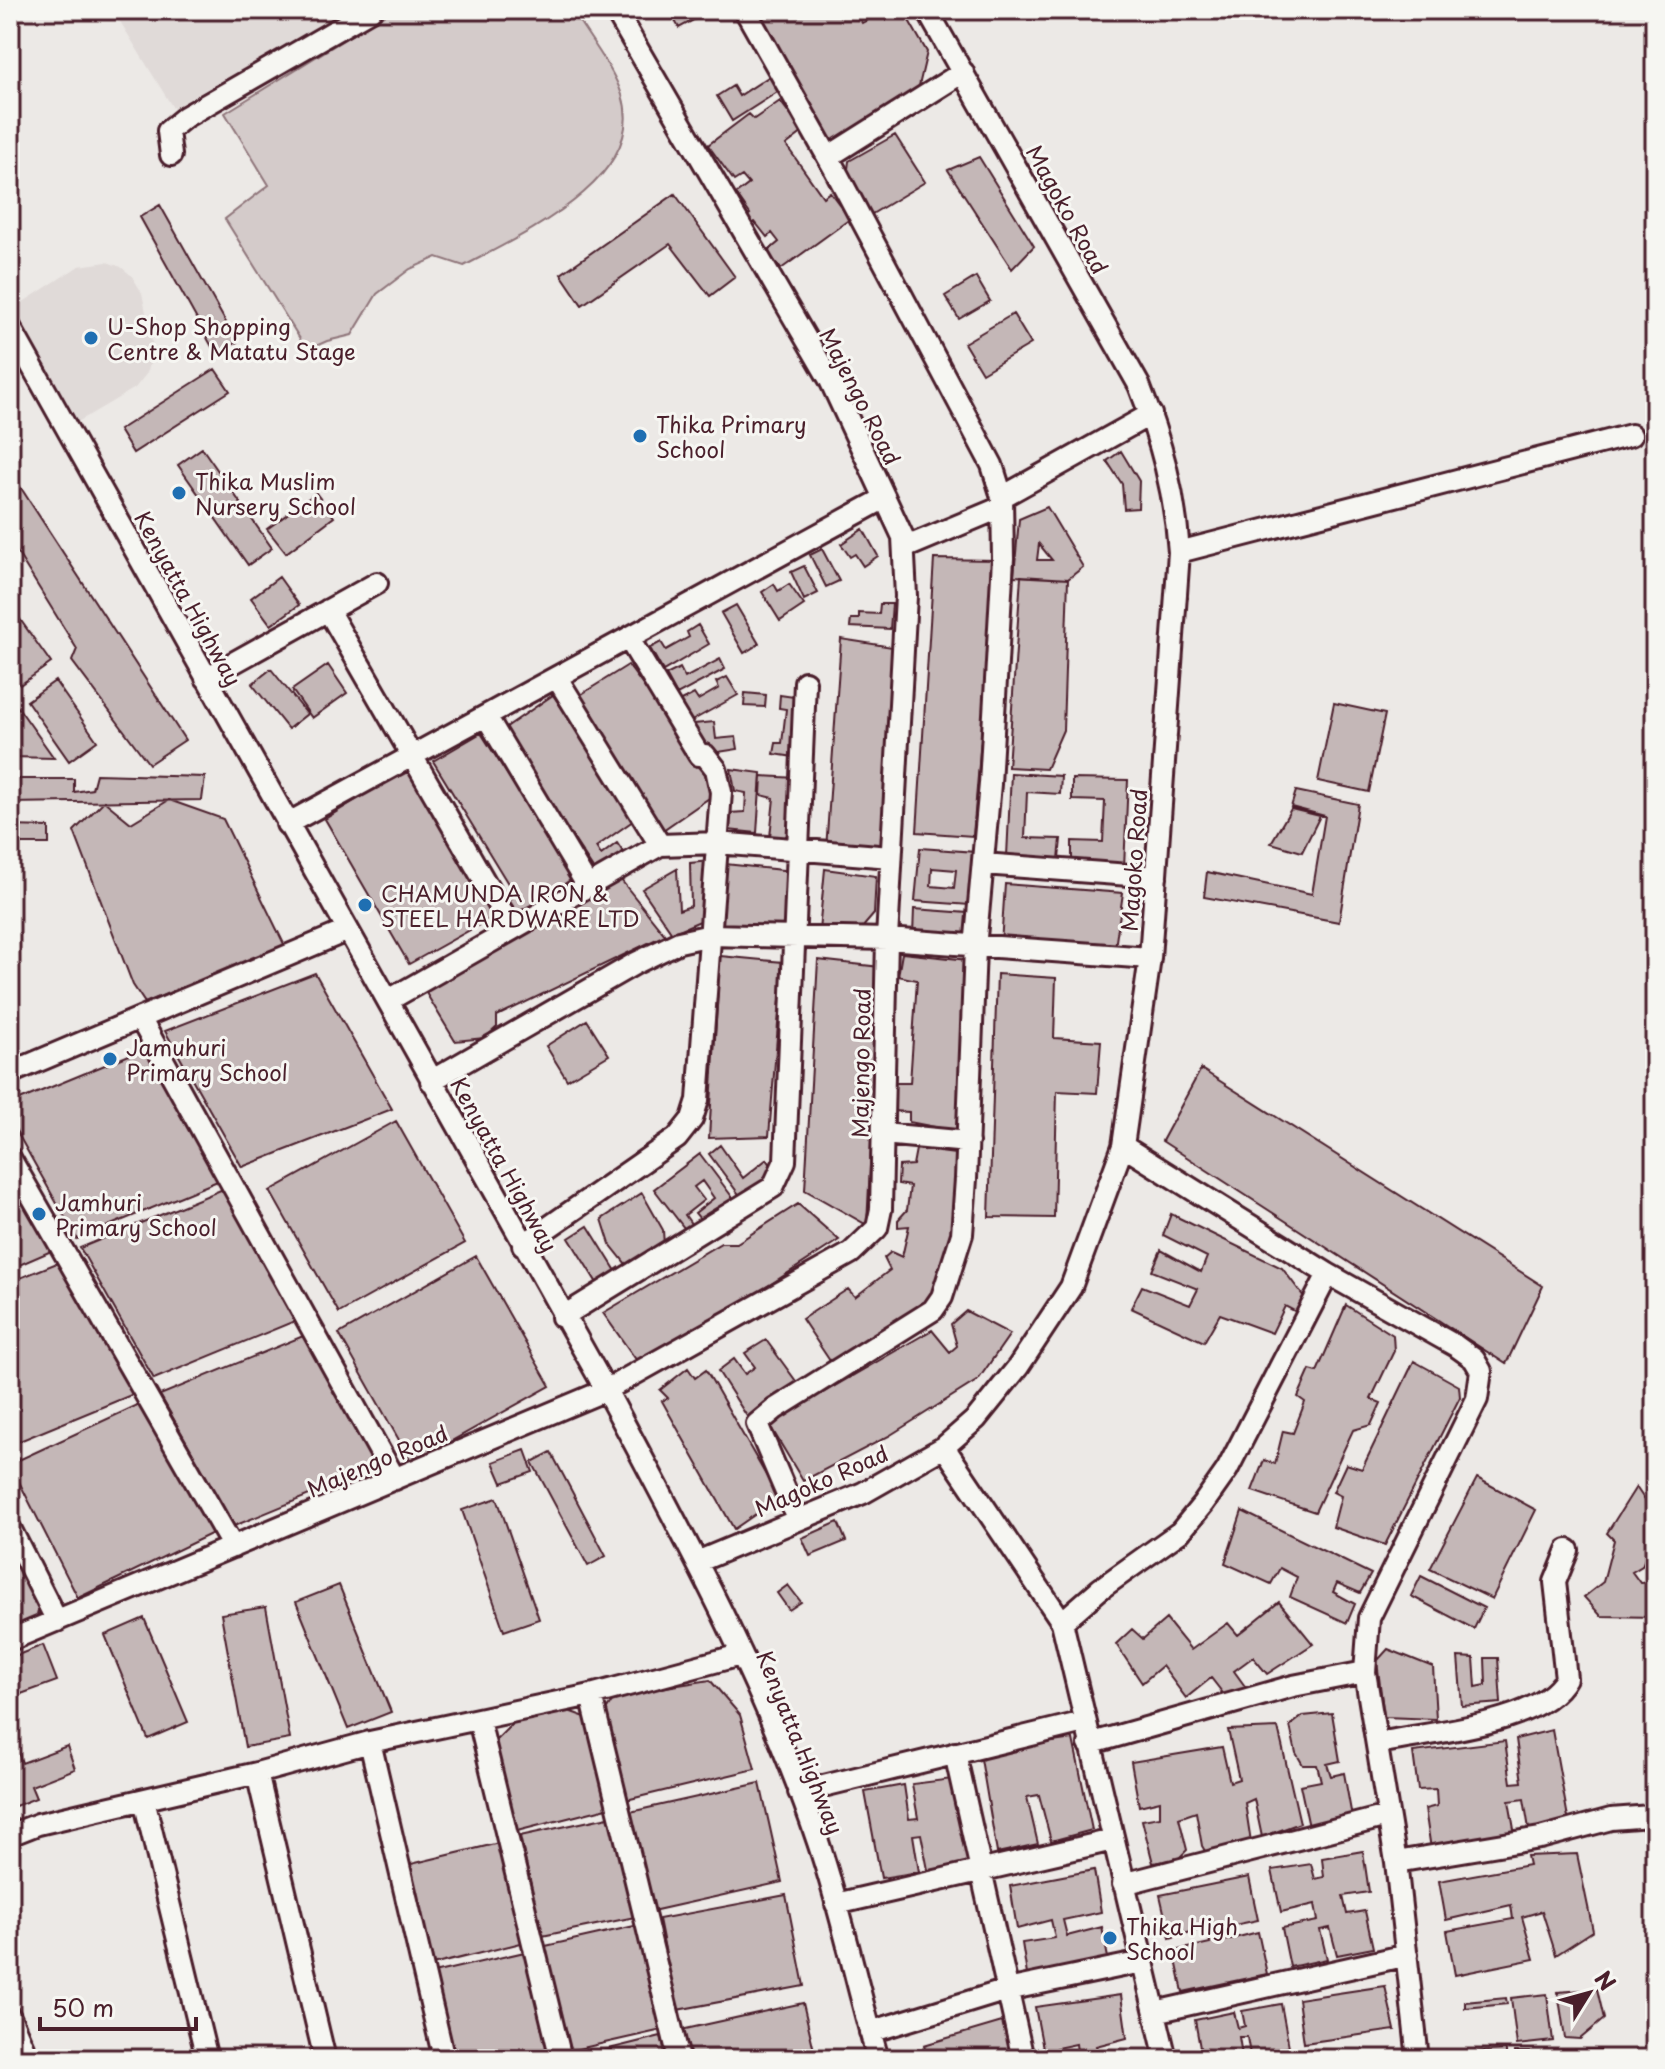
<svg xmlns="http://www.w3.org/2000/svg" width="1665" height="2069" font-family="'Playpen Sans',sans-serif">
<style>
.built{fill:#e0dad8}
.green{fill:#d4cbca;stroke:#8f757a;stroke-width:2}
.building{fill:#c4b7b7;stroke:#4a1f2b;stroke-width:2;fill-rule:evenodd}
.lines{fill:none;stroke-linecap:round;stroke-linejoin:round}
.street-casing{stroke:#4a1f2b;stroke-width:26}
.street{stroke:#f6f6f2;stroke-width:20}
.poi-dot{fill:#1f6fb2;stroke:#f6f6f2;stroke-width:3}
.labels{text-anchor:middle;dominant-baseline:central;stroke-width:6;stroke-linejoin:round;paint-order:stroke}
.street-label{font-size:22px;fill:#4a1f2b;stroke:#f6f6f2}
.poi-label{font-size:22px;fill:#4a1f2b;stroke:#f6f6f2;text-anchor:start}
</style>
<rect width="100%" height="100%" fill="#ece9e6"/>
<filter id="ink" filterUnits="userSpaceOnUse"><feTurbulence type="fractalNoise" baseFrequency=".0125" numOctaves="2"/><feDisplacementMap in="SourceGraphic" scale="16" xChannelSelector="R" yChannelSelector="G"/><feConvolveMatrix kernelMatrix="1 2 1 2 8 2 1 2 1" color-interpolation-filters="sRGB"/></filter>
<g filter="url(#ink)">
<!-- built -->
<path class="built" d="M113 10H346L173 108Z
M107 262 121 267 132 276 142 293 154 352 147 373 135 388 76 423 14 308 79 266Z"/>
<!-- green -->
<path class="green" d="M392 10H572C587 35 614 69 622 95 649 178 522 235 464 266L437 257 410 269 377 294 352 335 327 341 307 350 225 219 269 185 225 113Z"/>
<!-- building -->
<path class="building" d="M669 10H712L679 28Z
M750 10H903L927 52 919 86 827 150Z
M854 10H885L862 23Z
M770 76 779 91 732 121 717 96 733 86 739 96Z
M780 101 803 132 786 145 823 197 830 192 850 219 781 269 767 252 779 242 772 233 767 237 755 222 748 226 743 220 750 214 736 194 749 184 742 176 734 181 708 145 749 114 754 119Z
M895 135 925 182 872 214 847 177 849 161Z
M979 157 1034 246 1012 269 948 170Z
M675 194 735 277 710 296 670 244 582 305 561 274Z
M160 205 237 342 216 354 140 217Z
M976 277 990 301 959 319 945 296Z
M1013 314 1031 344 982 373 964 343Z
M215 369 230 391 133 453 119 430Z
M202 448 272 548 248 565 178 465Z
M1121 451 1139 481 1138 508 1124 509 1122 484 1107 461Z
M19 485 185 740 149 764 72 661 77 649 10 541V497Z
M316 493 334 517 286 553 267 529Z
M1047 507 1083 567 1068 579 1014 576 1019 519ZM1039 544 1052 560H1037Z
M863 529 878 556 863 566 855 554 850 557 841 544Z
M822 549 839 581 826 587 810 555Z
M934 559 996 560 973 836 917 832Z
M804 566 818 593 804 600 791 572Z
M1021 576 1068 579 1063 730 1046 769 1008 767Z
M279 577 299 605 271 625 251 598Z
M774 584 778 591 789 584 804 605 780 621 762 592Z
M880 604H892L890 629 850 627 851 619H859V613L879 614Z
M736 605 759 644 744 653 721 613Z
M12 608 51 663 20 685 10 672Z
M698 625 709 644 663 671 650 648 661 642 666 650 689 637 687 632Z
M841 639 899 648 883 853 826 849Z
M720 659 725 669 677 695 666 675 680 668 685 678Z
M328 665 347 693 312 718 292 690Z
M628 665 712 780V796L660 832 577 697Z
M271 669 307 714 288 729 252 684Z
M727 677 738 695 688 723 677 703 694 694 698 700 719 688 716 682Z
M55 681 97 741 69 761 27 701Z
M745 693 766 695 765 707 744 706Z
M553 695 637 818 596 847 601 855 617 843 623 852 596 873 502 730Z
M780 695 801 698 794 757 774 754 776 743H782L786 709 779 708Z
M10 696 54 758 10 757Z
M1334 703 1385 714 1369 792 1318 781Z
M714 722 716 739 736 737 738 749 699 755 694 724Z
M481 733 573 878 520 915 509 901 515 895 433 761Z
M408 768 493 917 409 964 325 819Z
M731 769 761 773 757 833 728 830 730 813 745 812 746 793 735 791Z
M1011 773 1061 776 1060 794 1027 792 1025 838 1061 839 1059 859 1007 856Z
M96 774 205 777 202 800 10 803V779H74V792L92 789Z
M762 776 796 778 790 839 770 837 774 798 761 795Z
M1072 779 1128 780 1124 867 1072 865V841L1103 842 1105 801 1072 800Z
M1296 791 1358 804 1339 922 1204 897 1207 872 1312 894 1325 816 1291 807Z
M169 800 223 819 285 946 145 1003 133 985 74 831 104 801 131 823Z
M1291 809 1320 816 1302 852 1271 843Z
M10 826 49 827V844H10Z
M920 848 976 852 970 905 915 901ZM932 868 956 870 954 888 931 886Z
M710 861 707 918 672 933 642 889 677 869 679 910 691 906 690 863Z
M725 864 792 871 787 931 719 926Z
M825 869 876 876 874 914 862 928 819 931Z
M621 880 665 935 497 1016V1027L485 1038 455 1041 423 988Z
M1005 884 1123 893 1115 948 1001 944Z
M914 909 968 913 967 939 913 935Z
M902 953 968 960 956 1131 909 1122V1112L892 1111 895 1083H910L917 980 898 976Z
M720 956 783 962 769 1136 709 1138Z
M818 960 880 967 867 1225 805 1190Z
M315 973 392 1109 242 1167 165 1031Z
M997 974 1056 978 1054 1038 1101 1041 1097 1093 1057 1091 1054 1218 989 1217Z
M587 1020 609 1055 567 1080 546 1046Z
M151 1046 225 1178 77 1239 10 1120V1104Z
M1201 1069 1543 1286 1506 1364 1162 1141Z
M396 1121 465 1243 339 1313 270 1191Z
M720 1145 743 1178 767 1159 775 1171 741 1197 709 1154Z
M916 1149 963 1155 951 1250 934 1303 834 1367 802 1319 848 1289 855 1297 890 1270 884 1258 891 1252 902 1257 909 1226 898 1227V1220L907 1210 910 1186 898 1184 899 1166 913 1165Z
M700 1154 736 1202 704 1224 695 1213 714 1198 702 1181 694 1187 704 1200 685 1215 694 1228 688 1233 654 1189Z
M10 1167 56 1249 10 1269Z
M228 1187 302 1318 154 1379 80 1248Z
M642 1193 663 1230 664 1246 642 1260 626 1264 610 1244 602 1219Z
M798 1204 839 1240 697 1332 637 1361 603 1313 721 1243H737Z
M1171 1214 1282 1268 1304 1297 1300 1314 1285 1306 1272 1333 1220 1314 1204 1342 1131 1308 1142 1286 1190 1305 1198 1289 1152 1271 1161 1250 1201 1272 1207 1257 1163 1235Z
M588 1226 616 1271 597 1283 569 1238Z
M476 1256 550 1386 412 1463 339 1334Z
M62 1261 136 1393 10 1445V1282Z
M1346 1305 1393 1335 1394 1351 1371 1399 1381 1403 1371 1425 1353 1430 1315 1512 1252 1491 1264 1460 1275 1464 1283 1431 1293 1433 1305 1402 1298 1397 1310 1370 1317 1372Z
M966 1311 1010 1334 978 1380 889 1436 803 1481 769 1424 932 1330 950 1352 957 1346 951 1324Z
M308 1334 382 1465 234 1526 160 1395Z
M766 1340 801 1388 750 1421 718 1371 734 1359 745 1374 755 1367 745 1353Z
M1414 1361 1459 1386 1460 1397 1385 1545 1333 1527 1341 1496 1333 1492 1346 1464 1362 1469Z
M688 1368 695 1378 706 1370 779 1498 734 1529 662 1401 668 1398 660 1390Z
M144 1402 215 1532 78 1598 10 1464Z
M525 1450 533 1472 502 1483 493 1462Z
M551 1452 606 1556 588 1566 532 1462Z
M1477 1478 1536 1510 1492 1599 1430 1569Z
M1636 1487 1655 1515V1534L1642 1566 1632 1572 1640 1583 1655 1582V1617L1601 1616 1584 1597 1603 1582 1614 1540 1607 1533Z
M497 1498 539 1619 504 1631 462 1510Z
M1242 1511 1371 1574 1360 1593 1337 1583 1333 1592 1355 1604 1347 1623 1290 1597 1297 1577 1280 1568 1271 1584 1225 1563Z
M838 1522 846 1541 810 1556 802 1538Z
M10 1541 40 1599 36 1622 10 1632Z
M1421 1576 1484 1608 1474 1629 1411 1596Z
M339 1585 391 1712 348 1729 296 1602Z
M788 1585 801 1602 789 1610 777 1593Z
M1279 1602 1313 1644 1267 1674 1253 1657 1234 1671 1247 1689 1229 1701 1211 1678 1186 1698 1162 1666 1142 1683 1116 1644 1132 1629 1143 1639 1166 1619 1191 1650 1228 1623 1238 1635Z
M266 1607 290 1739 245 1747 221 1614Z
M144 1618 188 1722 148 1739 105 1635Z
M43 1645 57 1681 10 1698V1658Z
M1388 1649 1433 1667 1436 1719 1384 1717 1377 1661Z
M1458 1657 1474 1658 1476 1687 1486 1685 1485 1658H1498L1501 1703 1462 1706Z
M710 1680 740 1715 755 1769 622 1801 602 1717 616 1695Z
M563 1709 588 1718 611 1807 513 1832 491 1745 514 1722Z
M1332 1713 1340 1761 1327 1764 1331 1776 1344 1773 1352 1817 1309 1827 1300 1785 1321 1781 1317 1765H1303L1296 1753 1290 1726 1303 1716Z
M1278 1728 1300 1823 1262 1837 1254 1799 1245 1803 1251 1842 1208 1856 1202 1846 1196 1812 1179 1818 1187 1850 1178 1859 1153 1863 1142 1820 1160 1817V1801L1139 1806 1131 1762 1222 1747 1230 1782 1239 1779 1228 1730Z
M1552 1730 1569 1823 1530 1835 1524 1799 1509 1801 1515 1835 1431 1849 1425 1809 1437 1806 1436 1789 1418 1790 1413 1752 1505 1741 1511 1783 1522 1782 1516 1739Z
M10 1731 22 1763 67 1746 75 1769 31 1786 36 1798 10 1808Z
M1073 1739 1092 1830 1051 1841 1039 1795 1027 1797 1038 1844 997 1853 980 1753Z
M952 1779 969 1865 928 1870 921 1834 913 1835 919 1872 881 1878 865 1792 904 1785 909 1819 918 1818 912 1784Z
M760 1783 782 1882 652 1911 630 1812Z
M613 1816 635 1917 542 1936 520 1836Z
M499 1843 525 1942 432 1965 407 1865Z
M1363 1851 1369 1892 1343 1896 1347 1914 1365 1911 1373 1948 1337 1955 1330 1928 1320 1930 1327 1959 1290 1967 1282 1928 1318 1921 1315 1904 1281 1912 1272 1870 1311 1864 1315 1879 1324 1877 1322 1858Z
M1577 1854 1593 1931 1556 1955 1542 1911 1522 1917 1534 1959 1455 1975 1447 1931 1513 1919 1511 1905 1446 1920 1439 1881 1529 1865 1527 1856Z
M1094 1870 1101 1912 1063 1920 1067 1936 1102 1927 1109 1963 1028 1981 1022 1943 1055 1938 1051 1920 1017 1929 1010 1886Z
M1249 1877 1258 1920 1220 1928 1223 1941 1258 1932 1267 1974 1183 1992 1174 1951 1210 1943 1208 1927 1170 1938 1160 1895Z
M786 1895 804 1986 677 2010 659 1919Z
M639 1925 662 2030 565 2052 541 1947Z
M529 1951 553 2052 524 2059H453L433 1973Z
M1385 1986 1395 2030 1304 2043 1298 1999Z
M1597 1989 1604 2019 1580 2039 1565 2038 1558 1992Z
M1547 1994 1553 2041 1517 2045 1511 1998Z
M1121 1995 1127 2038 1096 2046 1100 2059H1078L1076 2044 1057 2048 1059 2059H1045L1035 2007Z
M1506 1998 1507 2004 1465 2008V2002Z
M803 2003 816 2059H688L681 2030Z
M1281 2004 1289 2047 1250 2055 1247 2037H1239L1242 2055 1202 2059 1195 2020 1234 2012 1238 2028 1245 2026 1242 2011Z
M1002 2022 1013 2059H927L924 2045Z
M661 2036 667 2059H574L573 2058Z
M1506 2050V2059H1468V2052Z
M1561 2050H1600V2059H1561Z
M1515 2052H1551V2059H1515Z"/>
<g class="lines">
<!-- street casing -->
<g class="street-casing">
<path id="street" d="M745 10 833 166 992 465 1002 497 1003 558 990 784 975 948 966 1179 962 1234 942 1297 933 1310 775 1409 757 1424 797 1518
M171 155 168 131 185 117 371 10
M828 157 963 72
M10 327 606 1390C684 1536 765 1684 818 1842 842 1913 857 1987 878 2059
M1002 497 1151 414
M904 548 1002 507
M1179 552 1631 435
M328 610 512 929
M206 678 377 583
M557 678 660 845
M486 716 587 885
M287 824 885 498
M983 864 1156 877
M389 1000 660 845 717 843 891 857
M140 1018 395 1479
M10 1073 346 931
M431 1081 636 963 679 942 711 935 887 939 1150 958
M883 1134 968 1142
M1123 1146 1328 1274 1456 1346 1474 1359 1481 1371 1477 1399 1369 1618 1365 1672 1396 1862 1418 2059
M10 1158 233 1547
M523 1245 677 1138 692 1119 698 1100 721 792 716 769 705 755H699L629 639
M562 1317 773 1187 785 1161 805 682
M944 1447 1062 1622
M10 1528 57 1621
M697 1562 863 1493 944 1447 976 1419 1018 1367 1071 1287 1123 1146 1150 958 1179 552C1175 492 1161 441 1139 385L927 10
M10 1640 606 1390 851 1253 877 1228 881 1209 887 939 906 596 903 537 830 380 615 10
M591 1695 679 2059
M479 1720 561 2059
M370 1742 444 2059
M1379 1743C1429 1732 1541 1725 1566 1678L1555 1582 1568 1550
M1089 1744 1293 1686 1365 1672
M955 1753 1023 2059
M257 1773 325 2059
M799 1792 1084 1722
M144 1800 207 2059
M10 1835 38 1824 257 1773 370 1742 591 1695 740 1655
M1396 1862 1540 1838 1611 1819 1651 1816
M1123 1884 1387 1816
M836 1904 1113 1840
M1155 2012 1407 1955
M10 2017 28 2059
M870 2032 1007 1990 1142 1962
M1166 2059 1062 1622 1100 1589 1180 1532 1203 1504 1227 1470 1328 1274"/>
</g>
<!-- street -->
<use href="#street" class="street"/>
</g>
</g>
<!-- markers -->
<g class="poi-dot">
<circle cx="91" cy="338" r="8"/>
<circle cx="640" cy="436" r="8"/>
<circle cx="179" cy="493" r="8"/>
<circle cx="365" cy="905" r="8"/>
<circle cx="110" cy="1059" r="8"/>
<circle cx="39" cy="1214" r="8"/>
<circle cx="1110" cy="1938" r="8"/>
</g>
<g class="labels">
<!-- street labels -->
<g class="street-label">
<text transform="translate(1068 209) rotate(61)">Magoko Road</text>
<text transform="translate(861 396) rotate(63)">Majengo Road</text>
<text transform="translate(189 598) rotate(61)">Kenyatta Highway</text>
<text transform="translate(1133 860) rotate(-86)">Magoko Road</text>
<text transform="translate(860 1063) rotate(-89)">Majengo Road</text>
<text transform="translate(505 1164) rotate(61)">Kenyatta Highway</text>
<text transform="translate(377 1460) rotate(-23)">Majengo Road</text>
<text transform="translate(821 1480) rotate(-24)">Magoko Road</text>
<text transform="translate(801 1742) rotate(68)">Kenyatta Highway</text>
</g>
<!-- poi labels -->
<g class="poi-label">
<text x="107" y="325">U-Shop Shopping<tspan x="107" dy="25">Centre &amp; Matatu Stage</tspan></text>
<text x="656" y="423">Thika Primary<tspan x="656" dy="25">School</tspan></text>
<text x="195" y="480">Thika Muslim<tspan x="195" dy="25">Nursery School</tspan></text>
<text x="381" y="892">CHAMUNDA IRON &amp;<tspan x="381" dy="25">STEEL HARDWARE LTD</tspan></text>
<text x="126" y="1046">Jamuhuri<tspan x="126" dy="25">Primary School</tspan></text>
<text x="55" y="1201">Jamhuri<tspan x="55" dy="25">Primary School</tspan></text>
<text x="1126" y="1925">Thika High<tspan x="1126" dy="25">School</tspan></text>
</g>
</g>
<!-- margin -->
<rect width="1665" height="2069" fill="none" stroke="#f6f6f2" stroke-width="40"/>
<rect x="20" y="20" width="1625" height="2029" fill="none" stroke="#4a1f2b" stroke-width="3" filter="url(#ink)"/>
<!-- north arrow -->
<g transform="translate(1589 1993) rotate(53)" stroke="#f6f6f2" stroke-width="6" paint-order="stroke">
<path d="M0-6L14 30L0 20L-14 30Z" fill="#4a1f2b"/>
<text y="-12" font-size="22" font-weight="bold" text-anchor="middle" fill="#4a1f2b">N</text>
</g>
<!-- scale -->
<path d="M40 2017v12h156v-12" fill="none" stroke="#4a1f2b" stroke-width="4"/>
<text x="52" y="2017" font-size="24" fill="#4a1f2b" stroke="#f6f6f2" stroke-width="6" paint-order="stroke">50 m</text>
</svg>
